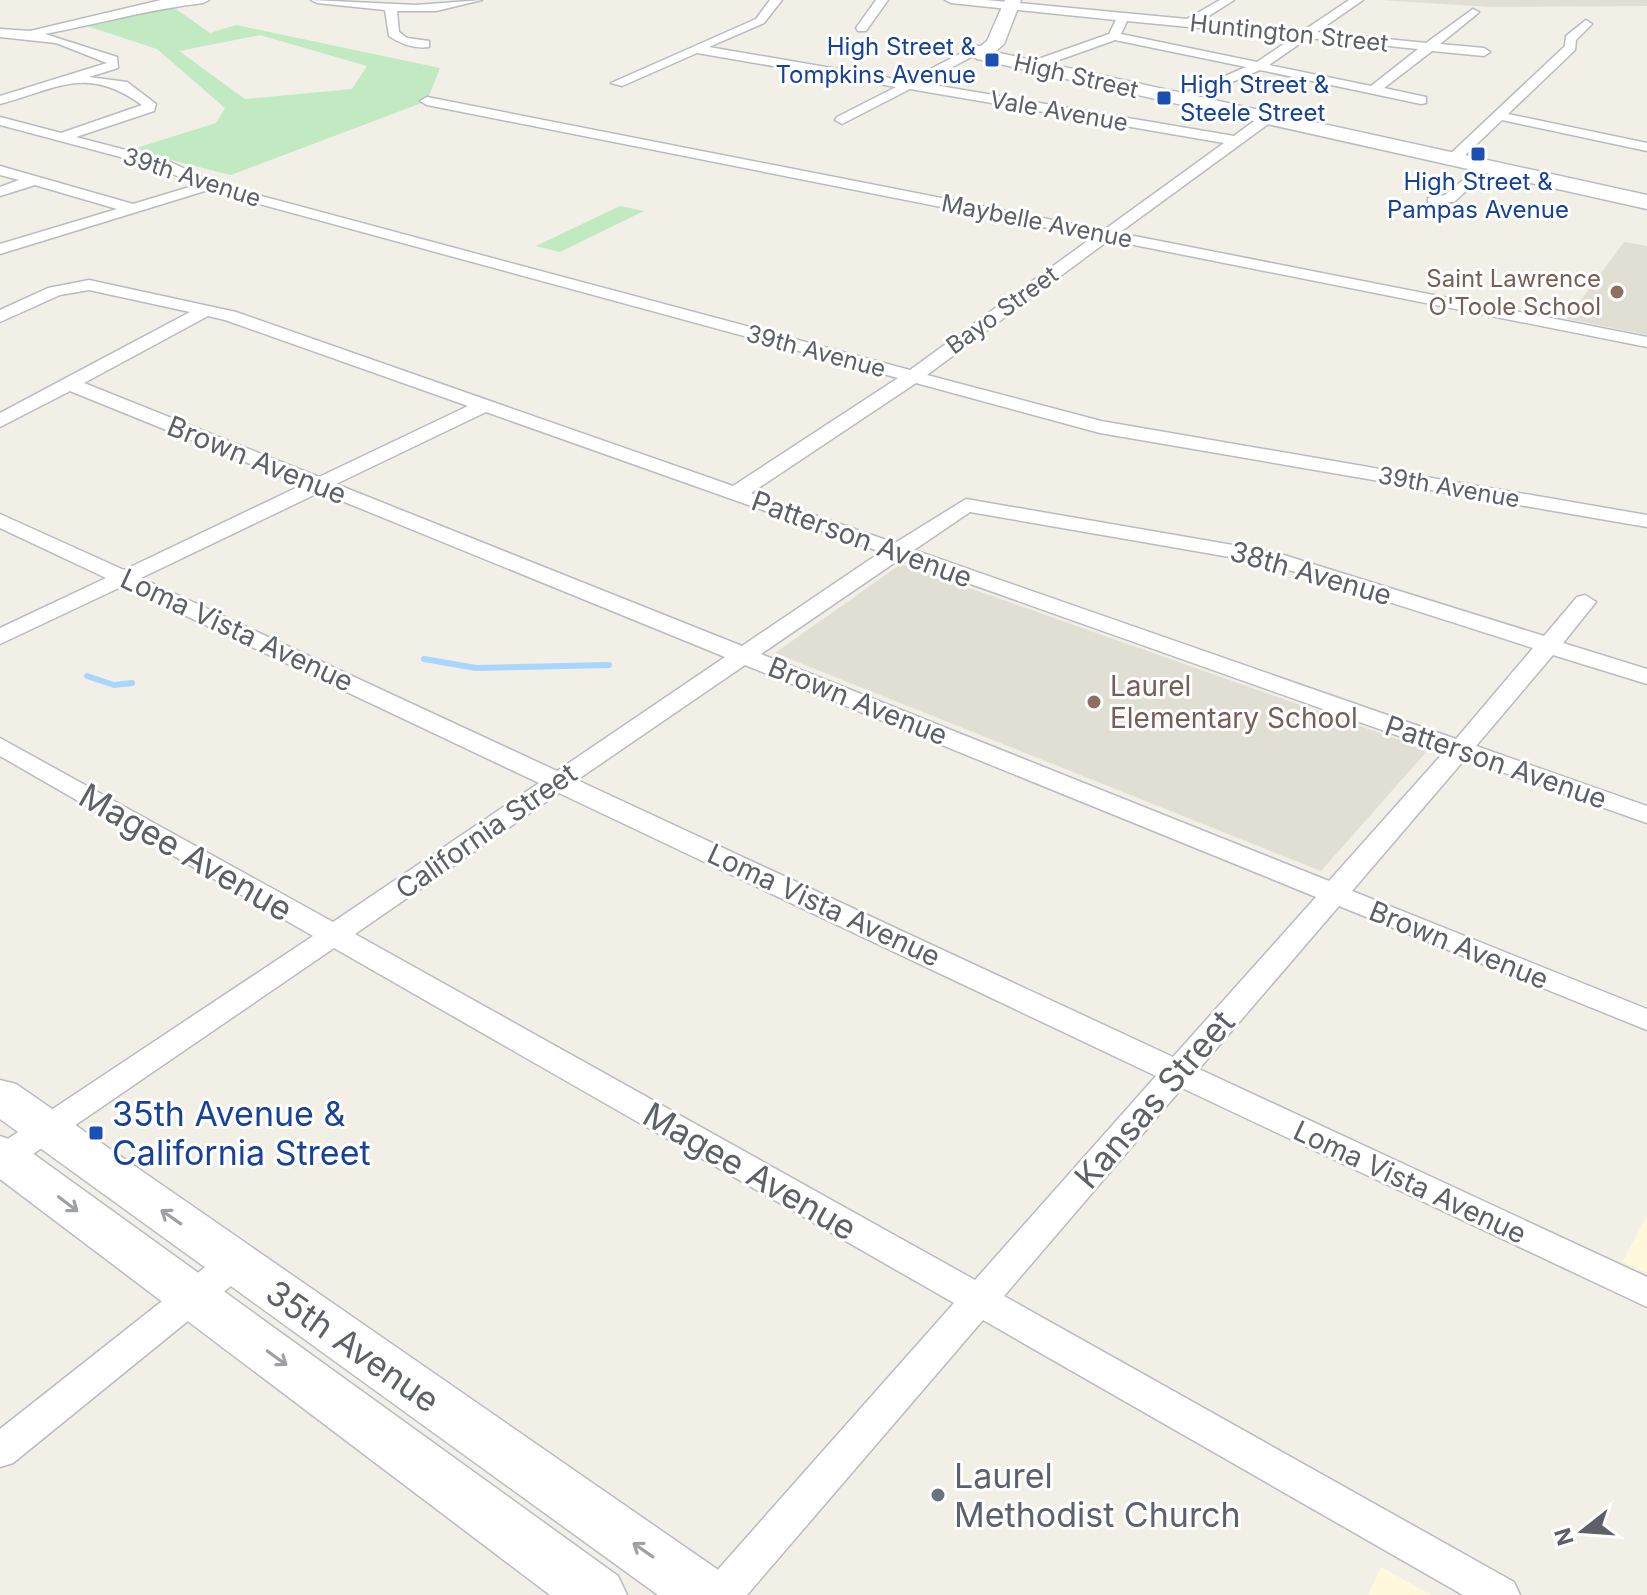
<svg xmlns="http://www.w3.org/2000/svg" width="1647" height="1595" font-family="Inter,sans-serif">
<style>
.commercial{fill:#fff8dd}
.education{fill:#e1ded4}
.green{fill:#c1eac2;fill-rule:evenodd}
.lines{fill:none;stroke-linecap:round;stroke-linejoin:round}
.stream{stroke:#a8d6ff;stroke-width:6}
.street-casing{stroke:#b8bbc0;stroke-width:3}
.secondary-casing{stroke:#b9bcc2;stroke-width:3}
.street{fill:#fff;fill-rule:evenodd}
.secondary{fill:#fff;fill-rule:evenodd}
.oneway{stroke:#9ea0a4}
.transit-dot{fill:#1a4fb4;stroke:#fff;stroke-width:3}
.education-dot{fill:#8d6e63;stroke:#fff;stroke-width:3}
.worship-dot{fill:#6b7280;stroke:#fff;stroke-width:3}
.labels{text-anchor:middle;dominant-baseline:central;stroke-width:6;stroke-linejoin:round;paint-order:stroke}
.far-street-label{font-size:24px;fill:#5d6167;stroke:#fff}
.far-transit-label{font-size:24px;fill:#164399;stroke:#fff;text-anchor:end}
.far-education-label{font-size:24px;fill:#785e54;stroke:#fff;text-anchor:end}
.street-label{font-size:28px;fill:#5d6167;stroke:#fff}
.education-label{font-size:28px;fill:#785e54;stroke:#fff;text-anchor:start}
.near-street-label{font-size:34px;fill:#5d6167;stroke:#fff}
.near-transit-label{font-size:34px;fill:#164399;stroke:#fff;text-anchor:start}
.near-worship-label{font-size:34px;fill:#5b616d;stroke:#fff;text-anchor:start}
</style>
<rect width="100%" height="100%" fill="#f1efe6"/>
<!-- commercial -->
<path class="commercial" d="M1647 1216V1273L1622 1262Z
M1381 1567 1432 1595H1368Z"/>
<!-- education -->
<path class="education" d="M1380 0H1647V6L1491 7Z
M1624 242 1647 246V335L1567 319Z
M901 564 1428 750 1321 871 775 653Z"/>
<!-- green -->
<path class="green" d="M173 7 210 33 236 25 440 68 427 101 231 175 130 150 216 123 225 108 157 49 87 26ZM260 35 367 66 352 89 245 99 179 51Z
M620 206 644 211 560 252 536 246Z"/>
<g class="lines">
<!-- stream -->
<path class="stream" d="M424 659 476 668 609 665
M87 676 114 685 132 683"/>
<!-- street casing -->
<g class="street-casing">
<path id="street" d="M161 0H209L203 3C150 9 98 24 45 34L117 57 118 68 89 77 127 82 156 104 154 111 76 137 168 161 220 185 910 370 1093 237 427 105 420 101 427 97 1104 230 1224 143 910 89 842 124 835 120 837 117 896 87 697 53 622 86 611 83 756 19 770 0H782L764 23 709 47 907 81 975 46 979 47V53L922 83 1234 136 1261 116H1271V122L1119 233 1647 337V347L1109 240 927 375 1101 421 1647 515V527L1100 433 916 383 751 493 895 543 966 499 1274 552 1544 636 1577 597 1585 595 1596 602 1563 643 1647 669V684L1553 655 1476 746 1647 806V823L1465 759 1352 891 1647 1009V1030L1339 906 1199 1069 1647 1277V1307L1182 1088 1004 1296 1514 1582 1520 1595H1463L983 1320 747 1595H701L707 1582 954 1303 334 948 17 1165 0 1167V1144L313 936 0 756V738L333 922 539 783 123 586 0 644V628L106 578 0 528V514L124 570 302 485 70 391 0 427V413L190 312 89 290 60 295 0 322V310L48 288 89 280 236 312 733 486 898 378 208 190 0 254V244L117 209 35 185 0 196V187L19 180 0 175V166L133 204 196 185 158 167 0 125V117L61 133 142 105C86 65 59 88 0 104V96L107 63 56 43 0 37V29L30 31ZM208 316 225 320 468 406 319 477 84 383ZM486 412 881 552 742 646 336 484ZM320 492 725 657 557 771 141 578ZM970 512 1270 564 1533 648 1456 739 914 550ZM900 559 1444 752 1329 881 761 654ZM745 665 1316 897 1173 1057 577 780ZM559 793 1156 1076 975 1280 355 934Z
M311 0 416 5 482 0 436 11H397L399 32 407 38 429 41V47C414 49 401 44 389 36L385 10 317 3Z
M876 0H888L866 31H858L856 28Z
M945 0H986L1187 19 1220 0H1234L1201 21 1303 31 1349 0H1363L1317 32 1426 43 1473 9 1479 12 1477 14 1440 44 1484 48 1490 52 1484 56 1432 51 1384 88 1426 97V103L1421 104 1260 70 1181 104 1176 103V97L1246 67 1115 40 1031 70 1027 69V63L1109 34 1116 20 951 3ZM1127 21 1294 37 1257 62 1121 34ZM1308 38 1418 49 1371 86 1269 65Z
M1586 20 1592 24 1576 40 1575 50 1508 114 1647 143V151L1502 120 1458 162H1448V156L1565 46 1566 36Z
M1485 162 1490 163V169L1454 202 1428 204V198L1445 195Z
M235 1250 247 1253 252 1263 247 1273 13 1463 0 1467V1429L223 1253Z"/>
</g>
<!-- secondary casing -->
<g class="secondary-casing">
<path id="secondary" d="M1005 0H1021L1004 44 995 52 1647 195V209L977 59 966 50 969 46H981L987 41Z
M0 1080 16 1084 727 1576 736 1595H658L0 1119Z
M0 1136 17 1142 618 1576 627 1595H550L0 1179Z"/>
</g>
<!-- street -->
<use href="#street" class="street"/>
<!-- secondary -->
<use href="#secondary" class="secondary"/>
</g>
<!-- one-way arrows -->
<defs><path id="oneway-shaft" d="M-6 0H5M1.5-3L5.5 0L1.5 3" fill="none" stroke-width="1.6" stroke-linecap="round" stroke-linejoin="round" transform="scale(2)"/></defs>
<g class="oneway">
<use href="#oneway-shaft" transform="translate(68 1204) rotate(37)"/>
<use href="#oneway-shaft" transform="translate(171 1217) rotate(-145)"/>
<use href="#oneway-shaft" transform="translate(277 1358) rotate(36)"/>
<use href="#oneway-shaft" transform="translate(643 1550) rotate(-145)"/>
</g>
<!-- markers -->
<g class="transit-dot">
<rect x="984" y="52" width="16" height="16" rx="4"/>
<rect x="1156" y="90" width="16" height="16" rx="4"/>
<rect x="1470" y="146" width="16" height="16" rx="4"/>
<rect x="88" y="1125" width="16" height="16" rx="4"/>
</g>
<g class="education-dot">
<circle cx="1617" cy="292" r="8"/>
<circle cx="1094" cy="702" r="8"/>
</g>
<circle class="worship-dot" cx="938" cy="1495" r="8"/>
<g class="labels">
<!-- far-street labels -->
<g class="far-street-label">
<text transform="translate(1289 33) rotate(6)">Huntington Street</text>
<text transform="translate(1076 76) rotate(13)">High Street</text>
<text transform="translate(1059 111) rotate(10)">Vale Avenue</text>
<text transform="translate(192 177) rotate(18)">39th Avenue</text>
<text transform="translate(1037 221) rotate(11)">Maybelle Avenue</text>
<text transform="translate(1002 310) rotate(-36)">Bayo Street</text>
<text transform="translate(816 351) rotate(15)">39th Avenue</text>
<text transform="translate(1449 487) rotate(10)">39th Avenue</text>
</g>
<!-- far-transit labels -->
<g class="far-transit-label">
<text x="976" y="46">High Street &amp;<tspan x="976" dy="28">Tompkins Avenue</tspan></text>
<text x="1180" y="84" text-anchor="start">High Street &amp;<tspan x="1180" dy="28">Steele Street</tspan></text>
<text x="1478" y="181" text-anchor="middle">High Street &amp;<tspan x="1478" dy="28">Pampas Avenue</tspan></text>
</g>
<!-- far-education labels -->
<g class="far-education-label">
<text x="1601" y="278">Saint Lawrence<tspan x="1601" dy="28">O'Toole School</tspan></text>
</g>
<!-- street labels -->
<g class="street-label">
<text transform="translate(257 460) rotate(22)">Brown Avenue</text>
<text transform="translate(862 539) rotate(20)">Patterson Avenue</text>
<text transform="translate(1311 573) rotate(16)">38th Avenue</text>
<text transform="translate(237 630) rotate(25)">Loma Vista Avenue</text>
<text transform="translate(858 701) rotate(22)">Brown Avenue</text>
<text transform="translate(1496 762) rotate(19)">Patterson Avenue</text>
<text transform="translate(486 831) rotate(-35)">California Street</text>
<text transform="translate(824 905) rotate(25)">Loma Vista Avenue</text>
<text transform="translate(1459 945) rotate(22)">Brown Avenue</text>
<text transform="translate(1410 1182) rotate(25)">Loma Vista Avenue</text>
</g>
<!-- education labels -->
<g class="education-label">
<text x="1110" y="686">Laurel<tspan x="1110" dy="32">Elementary School</tspan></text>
</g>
<!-- near-street labels -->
<g class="near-street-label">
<text transform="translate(186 852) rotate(30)">Magee Avenue</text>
<text transform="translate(1154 1099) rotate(-49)">Kansas Street</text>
<text transform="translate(750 1171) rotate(30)">Magee Avenue</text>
<text transform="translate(353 1346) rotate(35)">35th Avenue</text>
</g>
<!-- near-transit labels -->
<g class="near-transit-label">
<text x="112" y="1113">35th Avenue &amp;<tspan x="112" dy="39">California Street</tspan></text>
</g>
<!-- near-worship labels -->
<g class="near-worship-label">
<text x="954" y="1475">Laurel<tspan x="954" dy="39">Methodist Church</tspan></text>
</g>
</g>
<!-- north arrow -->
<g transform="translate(1583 1531) rotate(253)" stroke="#ffffff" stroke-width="6" paint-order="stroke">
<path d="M0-6L14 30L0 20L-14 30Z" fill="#5d6167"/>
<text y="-12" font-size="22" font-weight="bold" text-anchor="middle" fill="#5d6167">N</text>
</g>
</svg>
